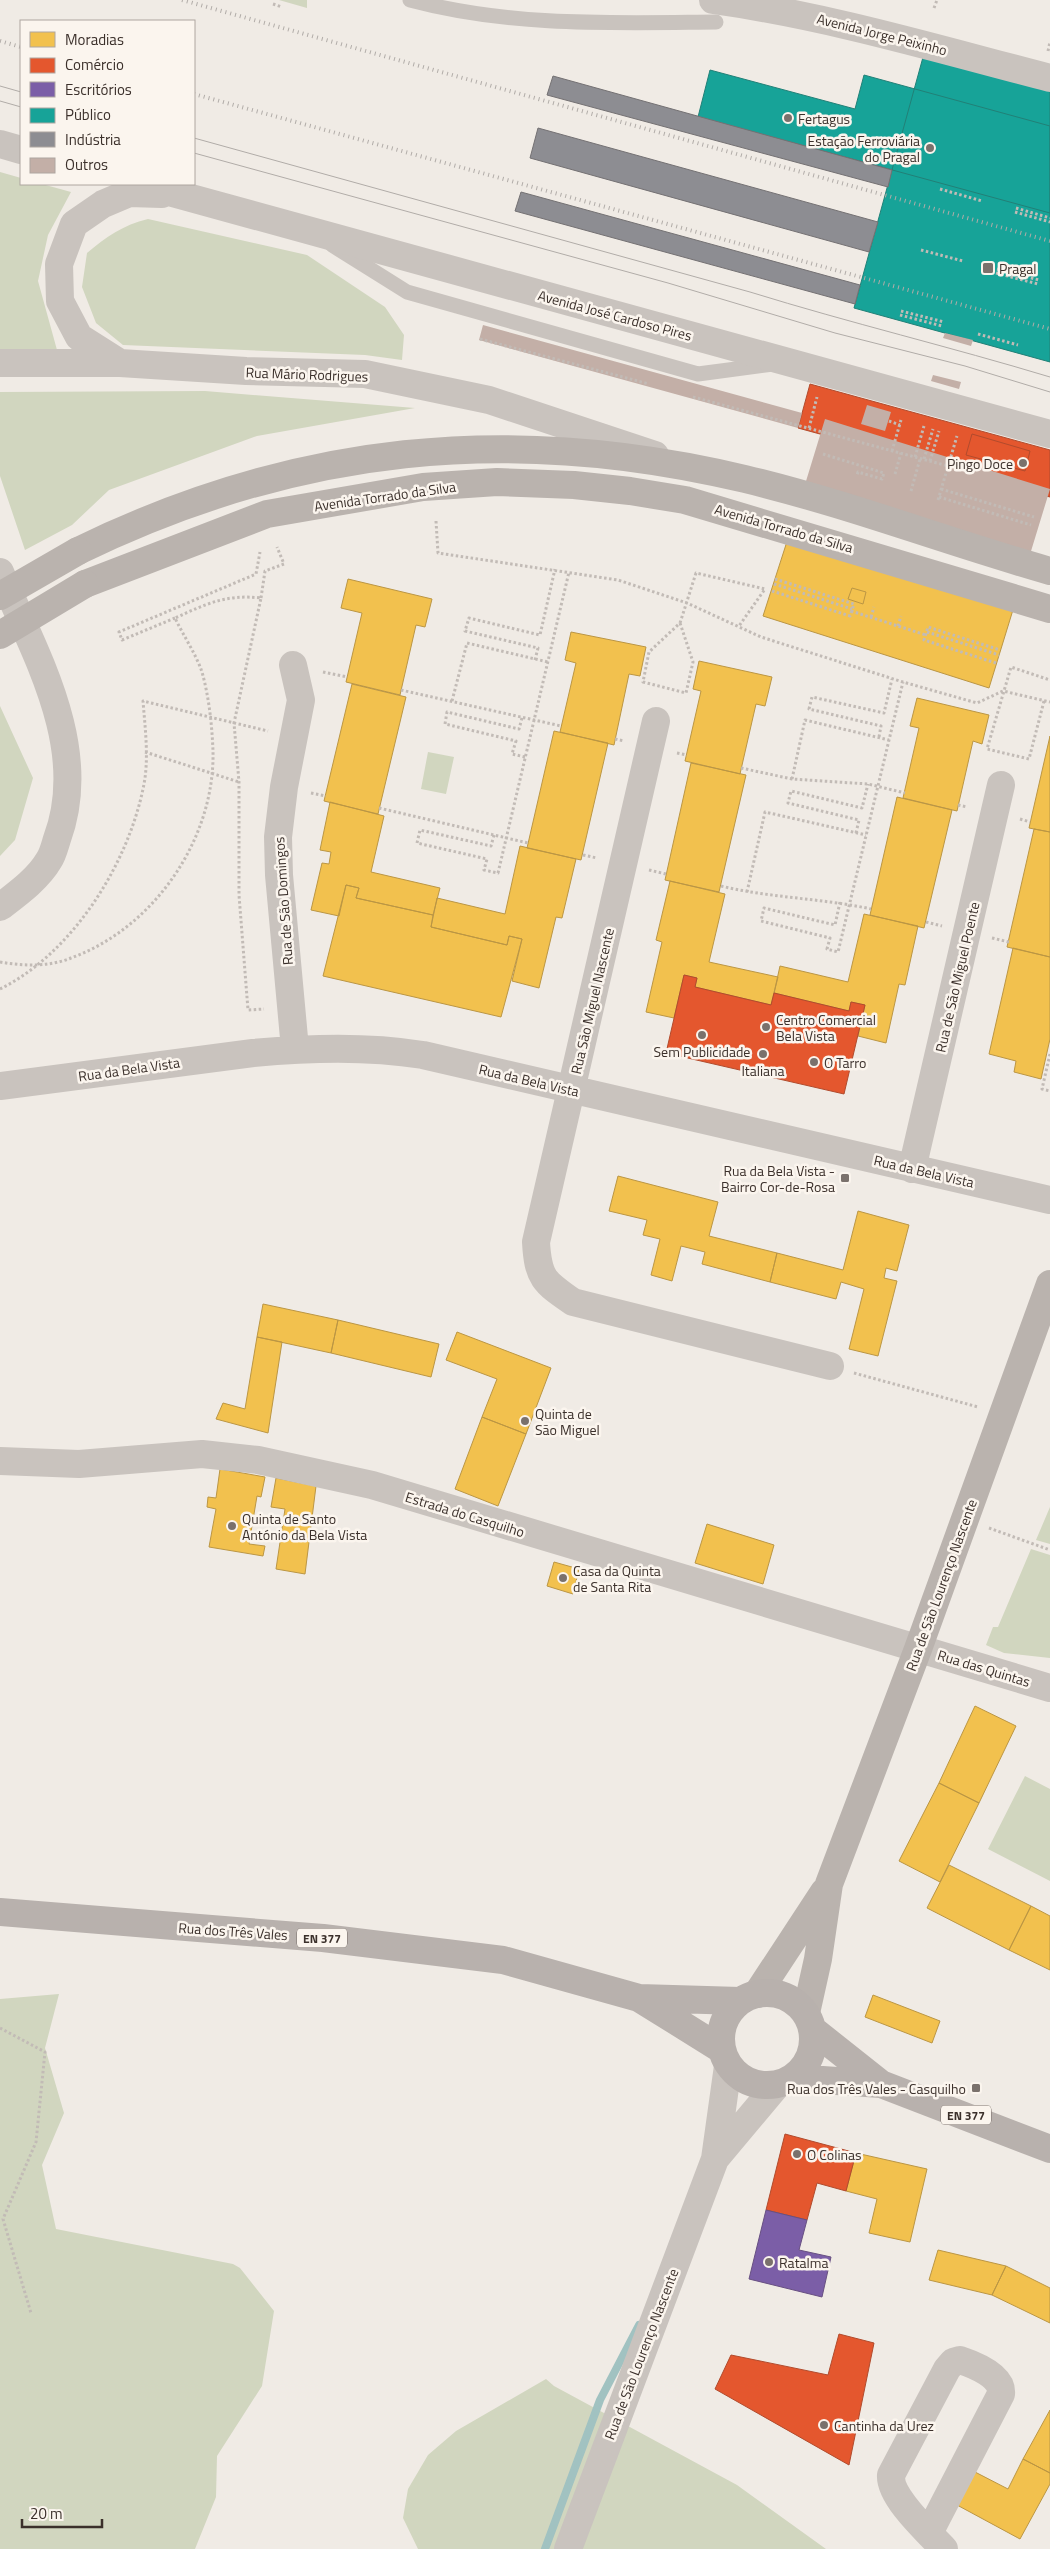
<svg xmlns="http://www.w3.org/2000/svg" width="1050" height="2549" font-family="'Titillium Web',sans-serif">
<style>
.green{fill:#d1d6bf}
.homes{fill:#f2c14e;stroke:#bb9644}
.shops{fill:#e4572e;stroke:#b14b2d}
.offices{fill:#7b5ea7;stroke:#685082}
.public{fill:#17a398;stroke:#228077}
.industry{fill:#8d8d92;stroke:#747173}
.lines{fill:none;stroke-linecap:round;stroke-linejoin:round}
.stream{stroke:#a1c2c1;stroke-width:8}
.building{fill:#c3afa7}
.path{stroke:#c2bbb6;stroke-width:3;stroke-dasharray:2.5 2.5;stroke-linecap:butt}
.lane{stroke:#c9c3be;stroke-width:15}
.street{stroke:#c9c3be;stroke-width:28}
.secondary{stroke:#bab3ae;stroke-width:28}
.primary{stroke:#b8b1ad;stroke-width:28}
.tram{stroke:#b1aca8;stroke-width:1}
.rail{stroke:#b1aca8;stroke-width:4;stroke-dasharray:1 4;stroke-linecap:butt}
.secondary-bridge{stroke:#bab3ae;stroke-width:28}
.poi-dot{fill:#7a716c;stroke:#fbf5ee;stroke-width:2}
.labels{text-anchor:middle;dominant-baseline:central;stroke-width:5;stroke-linejoin:round;paint-order:stroke}
.shield{fill:#fbf5ee;stroke:#756b66;stroke-width:1}
.shield-label{font-size:12px;font-weight:bold;fill:#3b302b}
.street-label{font-size:14px;fill:#3b302b;stroke:#fbf5ee}
.poi-label{font-size:14px;fill:#3b302b;stroke:#fbf5ee;text-anchor:start}
</style>
<rect width="100%" height="100%" fill="#f0ebe5"/>
<!-- green -->
<path class="green" d="M279 0H307V8Z
M0 172 21 178V184H42L71 192 48 235 38 281 57 350 0 351Z
M148 219 307 255 385 307 404 335 402 360 365 355 123 345 96 323 82 287 87 253C106 237 123 225 148 219Z
M205 391 415 408 257 436 109 490 72 525 25 550 0 476V392Z
M0 706 33 778 15 840 0 856Z
M428 752 454 757 446 794 421 789Z
M1050 1507V1544L1036 1540Z
M1031 1549 1050 1555V1658L1004 1653 986 1645 993 1627H998Z
M1025 1776 1050 1789V1881L988 1849Z
M59 1994 45 2048 64 2113 42 2165 56 2229 233 2264 240 2268 274 2311 262 2386 217 2456 216 2497 195 2549H0V1999Z
M546 2379 554 2386 737 2485 826 2549H418L403 2518 408 2489 428 2455 456 2431Z"/>
<!-- homes -->
<path class="homes" d="M791 529 1016 600 989 688 763 616Z
M348 579 432 599 425 627 416 625 400 695 346 682 362 613 341 608Z
M852 588 866 592 863 604 848 599Z
M571 632 646 647 640 676 629 674 614 745 560 732 576 663 565 660Z
M699 661 772 677 765 706 756 704 740 774 685 761 701 691 693 689Z
M352 684 406 697 378 814 324 801Z
M917 698 989 715 982 744 973 741 957 811 903 798 919 728 910 726Z
M554 731 608 743 581 860 527 848Z
M1050 736V832L1029 828Z
M691 763 746 775 719 892 665 880Z
M897 797 952 810 924 928 870 915Z
M330 802 384 816 371 872 440 888 433 915 356 898 359 888 346 885 339 916 311 910 322 863 329 864 331 852 320 850Z
M1034 829 1050 832V957L1007 947Z
M520 846 576 859 562 918 556 917 539 988 512 981 522 939 509 936 507 945 431 927 437 898 505 914Z
M670 881 725 894 709 962 778 977 771 1005 695 987 697 978 684 975 674 1018 646 1012 662 942 656 940Z
M346 885 359 888 356 898 433 915 431 927 507 945 509 936 522 939 501 1017 323 976Z
M864 914 918 926 905 985 899 984 886 1043 858 1036 865 1005 851 1002 849 1011 774 993 780 966 848 982Z
M1013 948 1050 957V1039L1041 1079 1014 1072 1016 1061 989 1054Z
M618 1176 718 1202 709 1236 777 1253 770 1282 702 1264 705 1252 681 1246 672 1281 651 1275 660 1239 643 1235 647 1220 609 1211Z
M858 1211 909 1225 897 1271 886 1268 884 1278 897 1281 878 1356 849 1349 864 1289 841 1282 836 1299 770 1282 777 1253 843 1270Z
M263 1304 338 1320 331 1353 257 1337Z
M338 1320 439 1344 431 1377 331 1353Z
M457 1332 551 1368 526 1434 482 1417 497 1379 446 1360Z
M257 1337 282 1342 268 1433 216 1419 223 1403 245 1409Z
M482 1417 526 1434 498 1506 455 1489Z
M220 1469 265 1477 261 1497 257 1496 249 1544 265 1546 263 1556 209 1547 216 1509 207 1507 208 1497 216 1498Z
M276 1478 316 1486 305 1574 276 1569 285 1509 271 1507Z
M707 1524 774 1545 763 1584 695 1563Z
M554 1562 579 1569 573 1594 547 1586Z
M975 1706 1016 1726 979 1803 939 1783Z
M939 1783 979 1803 940 1882 899 1861Z
M949 1865 1031 1906 1009 1950 927 1908Z
M1031 1906 1050 1916V1970L1009 1950Z
M873 1995 940 2021 932 2043 865 2017Z
M856 2153 927 2169 910 2242 869 2233 877 2199 846 2191Z
M938 2250 1006 2266 992 2295 929 2280Z
M1006 2266 1050 2288V2323L992 2295Z
M1050 2410V2473L1023 2459Z
M1023 2459 1050 2473V2484L1020 2539 957 2505 975 2472 1008 2489Z"/>
<!-- shops -->
<path class="shops" d="M810 384 1050 450V497L798 428Z
M972 434 1030 451 1025 471 966 455Z
M684 975 697 978 695 987 771 1005 774 993 849 1011 851 1002 865 1005 844 1094 666 1053Z
M785 2134 856 2153 846 2191 817 2183 807 2220 766 2210Z
M839 2334 874 2343 849 2465 715 2389 731 2355 828 2375Z"/>
<!-- offices -->
<path class="offices" d="M766 2210 807 2220 799 2250 831 2257 822 2297 749 2279Z"/>
<!-- public -->
<path class="public" d="M928 39 1050 73V362L854 308Z
M710 70 855 109 864 75 1050 126V213L698 117Z"/>
<!-- industry -->
<path class="industry" d="M553 76 892 170 888 187 547 95Z
M538 128 878 222 869 252 530 158Z
M521 192 860 285 855 304 515 211Z"/>
<g class="lines">
<!-- stream -->
<path class="stream" d="M545 2549 600 2400 639 2325"/>
</g>
<!-- building -->
<path class="building" d="M483 325 802 413 798 428 479 340Z
M945 333 973 340 971 346 943 338Z
M933 375 961 382 959 389 931 381Z
M867 405 891 412 885 431 861 424Z
M825 419 1050 489 1028 561 803 491Z"/>
<g class="lines">
<!-- path -->
<path class="path" d="M273 4 282 7
M934 8 937 0
M1048 51 1050 42
M940 189 982 201
M1016 208 1050 218
M1015 212 1050 222
M921 250 963 261
M997 269 1039 280
M996 273 1038 284
M901 311 944 322
M900 315 942 326
M978 334 1018 345
M480 339 649 384
M693 397 948 466
M889 421 900 425
M809 428 817 397
M892 451 901 420
M823 454 884 473 882 479 858 472 857 475
M915 457 924 426
M924 459 933 429
M930 461 939 431
M895 474 901 453
M941 489 1034 517
M911 491 920 459
M939 497 1031 525
M938 500 957 436
M436 521 438 553 618 580 687 603 761 637 903 682 977 703 1003 691 1050 702
M774 584 852 609
M772 591 850 616 854 604 775 579
M261 598 265 571 284 564 277 547
M851 611 926 635
M871 617 874 607
M175 618 122 640 119 632 256 574 260 552
M680 623 693 662 686 693 643 682 649 652Z
M680 623 696 573 765 589 739 626
M898 626 901 616
M927 632 999 655
M535 660 538 648 465 631 469 618 540 635 555 569
M996 663 924 640 928 627 1000 650
M323 672 347 677
M401 690 561 726
M452 701 467 643 548 662
M1044 701 1029 759 987 749 1011 667 1050 680
M522 718 519 729 447 712 445 724 516 741 512 754 525 757
M879 737 881 726 809 709 812 697 884 713 892 679
M615 739 624 741
M145 752 239 782
M677 753 687 755
M741 768 792 779 868 784 905 793
M792 779 805 720 889 740
M311 793 326 796
M958 805 967 807
M379 808 528 843
M1020 819 1030 822
M856 833 859 820 788 803 791 791 862 808 868 784
M494 835 491 846 420 830 417 843 487 859 484 870 498 873 569 572
M583 855 597 858
M649 870 666 874
M721 886C770 898 821 898 871 909
M747 892 765 812 866 835
M840 902 835 925 764 908 761 921 830 938 827 949 838 952 903 682
M926 922 942 926
M992 938 1009 942
M0 962C23 966 49 967 71 958 154 928 215 839 213 751 212 725 209 697 202 672 196 654 183 635 175 618 206 604 226 594 261 598L234 723 239 782V895L248 1010 264 1009
M0 989C73 953 129 863 144 784 149 758 145 727 143 701L268 731
M1050 1054 1042 1089 1050 1091
M854 1373 978 1407
M989 1528 1050 1550
M0 2028 45 2052 36 2142 3 2219 31 2313"/>
<!-- lane -->
<path class="lane" d="M410 0C511 27 613 23 716 22
M332 245 407 292 698 374 773 364"/>
<!-- street -->
<path class="street" d="M713 0C828 16 938 49 1050 78
M0 144 21 150
M140 184 1050 434
M0 363H120L246 371 365 374 489 400 655 455
M120 363 79 337 60 301 59 264 74 224 103 204 129 193 162 194
M0 572C35 654 91 748 57 839 55 845 53 854 49 860 38 879 17 894 0 907
M293 665 301 700 284 787 278 837 279 875 295 1049
M656 721 536 1242C538 1278 544 1282 573 1302L830 1366
M0 1086 253 1053C310 1048 366 1046 423 1055L1050 1200
M912 1169 1001 785
M0 1461 79 1464 202 1454 258 1460 372 1485 1050 1688
M715 2159 777 2085
M929 2533 1001 2394C1003 2376 975 2365 960 2360L953 2362 947 2369 891 2475C889 2497 929 2533 944 2549
M568 2549 715 2159 728 2066"/>
<!-- secondary -->
<path class="secondary" d="M78 551C295 445 510 423 745 479 849 504 948 542 1050 571
M85 584 267 514 423 487 497 482 574 485 630 491 685 500 1050 609
M757 1994 824 1892
M806 2013 818 1959 829 1884 918 1649 1050 1284"/>
<!-- primary -->
<path class="primary" d="M0 1912 323 1938 503 1960 639 1998 721 2049
M721 2039a46 46 0 1 1 92 0a46 46 0 1 1-92 0Z
M639 1998 740 2001
M813 2030 881 2084
M793 2078 881 2084 1050 2149"/>
<!-- tram -->
<path class="tram" d="M0 86 21 92
M0 101 21 107
M194 138 750 292C850 323 951 347 1050 377
M194 153 668 283 835 333 965 366 1050 392"/>
<!-- rail -->
<path class="rail" d="M182 0 1050 241
M0 41 21 47
M194 94 1050 329"/>
<!-- secondary-bridge -->
<path class="secondary-bridge" d="M0 596 78 551
M0 635 85 584"/>
</g>
<!-- markers -->
<g class="poi-dot">
<circle cx="788" cy="118" r="5"/>
<circle cx="930" cy="148" r="5"/>
<rect x="982" y="262" width="12" height="12" rx="2.5"/>
<circle cx="1023" cy="463" r="5"/>
<circle cx="766" cy="1027" r="5"/>
<circle cx="702" cy="1035" r="5"/>
<circle cx="763" cy="1054" r="5"/>
<circle cx="814" cy="1062" r="5"/>
<rect x="840" y="1173" width="10" height="10" rx="2.5"/>
<circle cx="525" cy="1421" r="5"/>
<circle cx="232" cy="1526" r="5"/>
<circle cx="563" cy="1578" r="5"/>
<rect x="971" y="2083" width="10" height="10" rx="2.5"/>
<circle cx="797" cy="2154" r="5"/>
<circle cx="769" cy="2262" r="5"/>
<circle cx="824" cy="2425" r="5"/>
</g>
<g class="labels">
<!-- shield labels -->
<g class="shield">
<rect x="297" y="1928.5" width="50" height="19" rx="4"/>
<rect x="941" y="2105.5" width="50" height="19" rx="4"/>
</g>
<g class="shield-label">
<text x="322" y="1938">EN 377</text>
<text x="966" y="2115">EN 377</text>
</g>
<!-- street labels -->
<g class="street-label">
<text transform="translate(882 34) rotate(14)">Avenida Jorge Peixinho</text>
<text transform="translate(615 315) rotate(15)">Avenida José Cardoso Pires</text>
<text transform="translate(307 374) rotate(2)">Rua Mário Rodrigues</text>
<text transform="translate(385 496) rotate(-8)">Avenida Torrado da Silva</text>
<text transform="translate(784 528) rotate(16)">Avenida Torrado da Silva</text>
<text transform="translate(283 901) rotate(-94)">Rua de São Domingos</text>
<text transform="translate(957 977) rotate(-77)">Rua de São Miguel Poente</text>
<text transform="translate(592 1001) rotate(-77)">Rua São Miguel Nascente</text>
<text transform="translate(129 1069) rotate(-8)">Rua da Bela Vista</text>
<text transform="translate(529 1080) rotate(13)">Rua da Bela Vista</text>
<text transform="translate(924 1171) rotate(13)">Rua da Bela Vista</text>
<text transform="translate(465 1514) rotate(17)">Estrada do Casquilho</text>
<text transform="translate(941 1585) rotate(-70)">Rua de São Lourenço Nascente</text>
<text transform="translate(984 1668) rotate(17)">Rua das Quintas</text>
<text transform="translate(233 1931) rotate(4)">Rua dos Três Vales</text>
<text transform="translate(641 2354) rotate(-69)">Rua de São Lourenço Nascente</text>
</g>
<!-- poi labels -->
<g class="poi-label">
<text x="798" y="118">Fertagus</text>
<text x="920" y="140" text-anchor="end">Estação Ferroviária<tspan x="920" dy="16">do Pragal</tspan></text>
<text x="999" y="268">Pragal</text>
<text x="1013" y="463" text-anchor="end">Pingo Doce</text>
<text x="776" y="1019">Centro Comercial<tspan x="776" dy="16">Bela Vista</tspan></text>
<text x="702" y="1051" text-anchor="middle">Sem Publicidade</text>
<text x="824" y="1062">O Tarro</text>
<text x="763" y="1070" text-anchor="middle">Italiana</text>
<text x="835" y="1170" text-anchor="end">Rua da Bela Vista -<tspan x="835" dy="16">Bairro Cor-de-Rosa</tspan></text>
<text x="535" y="1413">Quinta de<tspan x="535" dy="16">São Miguel</tspan></text>
<text x="242" y="1518">Quinta de Santo<tspan x="242" dy="16">António da Bela Vista</tspan></text>
<text x="573" y="1570">Casa da Quinta<tspan x="573" dy="16">de Santa Rita</tspan></text>
<text x="966" y="2088" text-anchor="end">Rua dos Três Vales - Casquilho</text>
<text x="807" y="2154">O Colinas</text>
<text x="779" y="2262">Ratalma</text>
<text x="834" y="2425">Cantinha da Urez</text>
</g>
</g>
<!-- legend -->
<rect x="20" y="20" width="175" height="165" fill="#fbf5ee" stroke="#aea6a0"/>
<rect x="30" y="32" width="25" height="15" fill="#f2c14e" stroke="#aea6a0"/>
<text x="65" y="45" font-size="15" fill="#3b302b">Moradias</text>
<rect x="30" y="58" width="25" height="15" fill="#e4572e" stroke="#aea6a0"/>
<text x="65" y="70" font-size="15" fill="#3b302b">Comércio</text>
<rect x="30" y="82" width="25" height="15" fill="#7b5ea7" stroke="#aea6a0"/>
<text x="65" y="95" font-size="15" fill="#3b302b">Escritórios</text>
<rect x="30" y="108" width="25" height="15" fill="#17a398" stroke="#aea6a0"/>
<text x="65" y="120" font-size="15" fill="#3b302b">Público</text>
<rect x="30" y="132" width="25" height="15" fill="#8d8d92" stroke="#aea6a0"/>
<text x="65" y="145" font-size="15" fill="#3b302b">Indústria</text>
<rect x="30" y="158" width="25" height="15" fill="#c3afa7" stroke="#aea6a0"/>
<text x="65" y="170" font-size="15" fill="#3b302b">Outros</text>
<!-- scale -->
<path d="M22 2519v8h80v-8" fill="none" stroke="#3b302b" stroke-width="2.5"/>
<text x="30" y="2519" font-size="15" fill="#3b302b" stroke="#fbf5ee" stroke-width="4" paint-order="stroke">20 m</text>
</svg>
